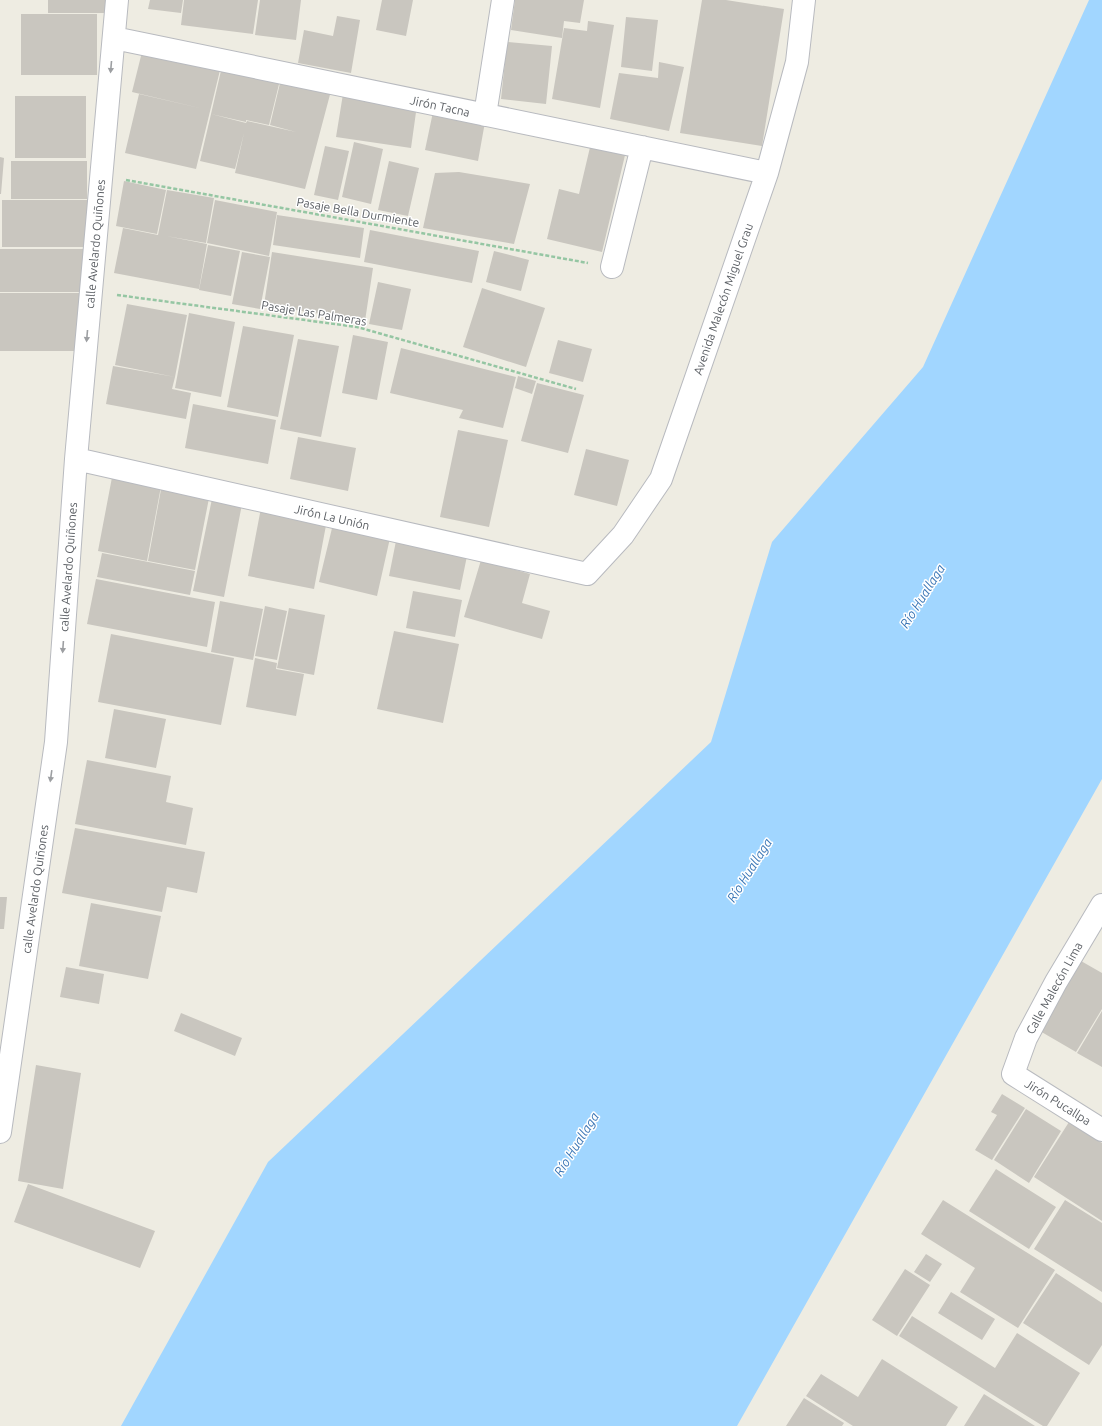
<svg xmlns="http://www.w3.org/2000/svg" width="1102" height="1426" font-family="Ubuntu,sans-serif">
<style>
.water{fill:#a1d6ff}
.building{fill:#c9c6bf}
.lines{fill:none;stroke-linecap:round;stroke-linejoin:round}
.street-casing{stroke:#b8babf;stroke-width:24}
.path{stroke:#95c6a3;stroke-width:2.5;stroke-dasharray:4 2;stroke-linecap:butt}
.street{stroke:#fff;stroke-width:22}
.oneway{fill:#9d9fa2}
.labels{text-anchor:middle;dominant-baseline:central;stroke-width:3;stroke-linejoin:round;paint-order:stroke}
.street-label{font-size:12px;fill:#5b5f64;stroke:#fff}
.water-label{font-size:13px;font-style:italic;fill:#3a76b6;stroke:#fff}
</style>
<rect width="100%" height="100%" fill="#eeece2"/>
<!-- water -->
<path class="water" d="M1089 0H1102V779L737 1426H121L268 1162 711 742 772 542 923 367Z"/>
<!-- building -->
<path class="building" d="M48 0H105V13H48Z
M150 0H183L181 13 148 9Z
M184 0H258L253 34 181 25Z
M260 0H301L296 40 255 35Z
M382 0H413L406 36 376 30Z
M515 0H584L580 23 564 21 562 38 511 30Z
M702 0H726L784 9 762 146 680 133Z
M21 14H97V75H21Z
M337 16 360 20 351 73 298 63 304 30 333 36Z
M626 17 658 20 652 71 621 67Z
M588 21 614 25 600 108 552 99 564 28 587 31Z
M507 42 552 46 546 104 501 99Z
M143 48 221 66 196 169 125 153 139 94 204 109 132 92Z
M223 62 281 76 269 125 246 120V122L211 114Z
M659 62 684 67 669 131 610 119 619 73 658 78Z
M282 75 332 87 305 189 235 173 244 133 235 169 200 161 211 114 246 123 247 121 296 132 270 125Z
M343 94 417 105 411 148 336 137Z
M15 96H86V158H15Z
M433 112 485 122 478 161 425 150Z
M354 142 383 149 371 204 342 197Z
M591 143 626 151 602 252 547 239 559 189 579 194Z
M325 146 349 151 338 200 314 195Z
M0 157 4 158 1 194H0Z
M11 161H87V199H11Z
M389 161 419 168 408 216 378 210Z
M459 172 530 184 514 244 423 228 435 173Z
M124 181 166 190 157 234 116 226Z
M167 190 214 198 206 243 166 236 207 244 199 289 114 273 123 228 158 235Z
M2 200H89V247H2Z
M215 200 277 212 269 256 207 243Z
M277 215 364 228 360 258 273 245Z
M370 230 479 251 472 283 364 262Z
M208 245 240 251 231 296 199 290Z
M0 249H83V292H0Z
M494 251 529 260 521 291 486 282Z
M242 252 270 257 260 309 232 304Z
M272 252 373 268 365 321 264 305Z
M378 282 411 289 402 330 369 324Z
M482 288 545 308 526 367 463 347Z
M0 293H79V351H0Z
M127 304 187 315 175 377 115 365Z
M189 313 235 322 221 397 175 388Z
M243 326 294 335 278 417 227 407Z
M353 335 388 342 377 400 342 393Z
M298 339 339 346 321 437 280 429Z
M558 340 592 349 583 382 549 373Z
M401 348 516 377 503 428 459 418 463 410 390 393Z
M113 366 175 377 172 389 191 393 186 419 106 404Z
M518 376 536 381 532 394 515 388Z
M537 383 584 395 568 453 521 441Z
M193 404 276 420 268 464 185 448Z
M458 430 508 440 489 527 440 517Z
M298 437 356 448 348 491 290 479Z
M586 449 629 460 617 506 574 495Z
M113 472 162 481 147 561 98 551Z
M162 484 210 493 195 570 148 561Z
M213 494 243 499 224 597 193 591Z
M261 508 327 520 314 589 248 576Z
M333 524 390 538 377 596 319 582Z
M396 541 467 556 460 590 389 576Z
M102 553 195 571 190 595 97 577Z
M481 560 530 574 522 603 550 611 542 639 464 617Z
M96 579 215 602 207 647 87 624Z
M413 591 462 600 455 637 406 628Z
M220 601 263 609 253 660 211 652Z
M265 606 287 611 277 660 255 656Z
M289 608 325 615 314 675 277 668Z
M394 631 459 644 443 723 377 709Z
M111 634 234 658 221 725 98 702Z
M255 658 277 663 276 669 304 674 296 716 246 707Z
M114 709 166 719 156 768 105 758Z
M87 760 171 776 166 802 193 808 186 845 75 824Z
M75 828 205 852 197 893 167 887 162 912 62 893Z
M0 897H7L4 929H0Z
M91 903 161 916 148 979 79 966Z
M1074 957 1102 973V1009L1076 1052 1033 1027Z
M66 967 104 974 99 1004 60 997Z
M1102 1011V1067L1077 1053Z
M181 1013 242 1038 235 1056 174 1031Z
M36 1065 81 1073 63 1189 18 1181Z
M1002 1094 1025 1108 992 1160 975 1150 997 1115 991 1112Z
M1026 1109 1061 1131 1029 1183 994 1160Z
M1069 1122 1102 1143V1221L1034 1177Z
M996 1169 1056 1207 1029 1249 969 1211Z
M28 1184 155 1231 140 1268 14 1222Z
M943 1200 1055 1270 1018 1328 960 1292 975 1268 921 1234Z
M1065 1200 1102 1223V1292L1034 1249Z
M926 1254 942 1264 930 1282 914 1272Z
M905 1269 930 1285 897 1336 872 1320Z
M1056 1273 1102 1303V1345L1089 1365 1023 1323Z
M951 1292 995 1319 982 1340 938 1313Z
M912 1316 995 1368 1017 1333 1080 1373 1047 1426H1043L899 1336Z
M882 1359 958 1407 946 1426H853L806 1396 821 1374 858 1397Z
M984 1394 1035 1426H964Z
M804 1398 844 1423 842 1426H786Z"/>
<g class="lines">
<!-- street casing -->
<g class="street-casing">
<path id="street" d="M114 38 767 173
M485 115 503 0
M612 267 642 147
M76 459 587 574 623 535 661 479 767 173 797 62 804 0
M1102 905 1056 982 1026 1038 1013 1074 1102 1130
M0 1132 56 742 76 459 117 0"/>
</g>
<!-- path -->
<path class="path" d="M126 180 588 263
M117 295 357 327 576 389"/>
<!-- street -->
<use href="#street" class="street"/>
</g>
<!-- one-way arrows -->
<defs><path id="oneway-solid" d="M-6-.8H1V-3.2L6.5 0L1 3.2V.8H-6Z"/></defs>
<g class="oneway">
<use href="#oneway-solid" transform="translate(111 67) rotate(95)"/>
<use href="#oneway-solid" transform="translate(87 336) rotate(95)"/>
<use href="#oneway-solid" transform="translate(63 647) rotate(94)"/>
<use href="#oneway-solid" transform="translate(51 776) rotate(98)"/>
</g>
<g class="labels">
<!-- street labels -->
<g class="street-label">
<text transform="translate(440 106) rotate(12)">Jirón Tacna</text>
<text transform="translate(358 212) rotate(10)">Pasaje Bella Durmiente</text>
<text transform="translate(95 244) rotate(-85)">calle Avelardo Quiñones</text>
<text transform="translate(723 299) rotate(-71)">Avenida Malecón Miguel Grau</text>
<text transform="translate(314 313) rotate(9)">Pasaje Las Palmeras</text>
<text transform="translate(332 517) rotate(13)">Jirón La Unión</text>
<text transform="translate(68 567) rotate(-86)">calle Avelardo Quiñones</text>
<text transform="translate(35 889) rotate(-82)">calle Avelardo Quiñones</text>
<text transform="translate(1054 988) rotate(-61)">Calle Malecón Lima</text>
<text transform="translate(1058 1102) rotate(32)">Jirón Pucallpa</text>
</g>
<!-- water labels -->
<g class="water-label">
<text transform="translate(922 596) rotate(-58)">Río Huallaga</text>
<text transform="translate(749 870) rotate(-58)">Río Huallaga</text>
<text transform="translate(576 1144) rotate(-58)">Río Huallaga</text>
</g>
</g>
</svg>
